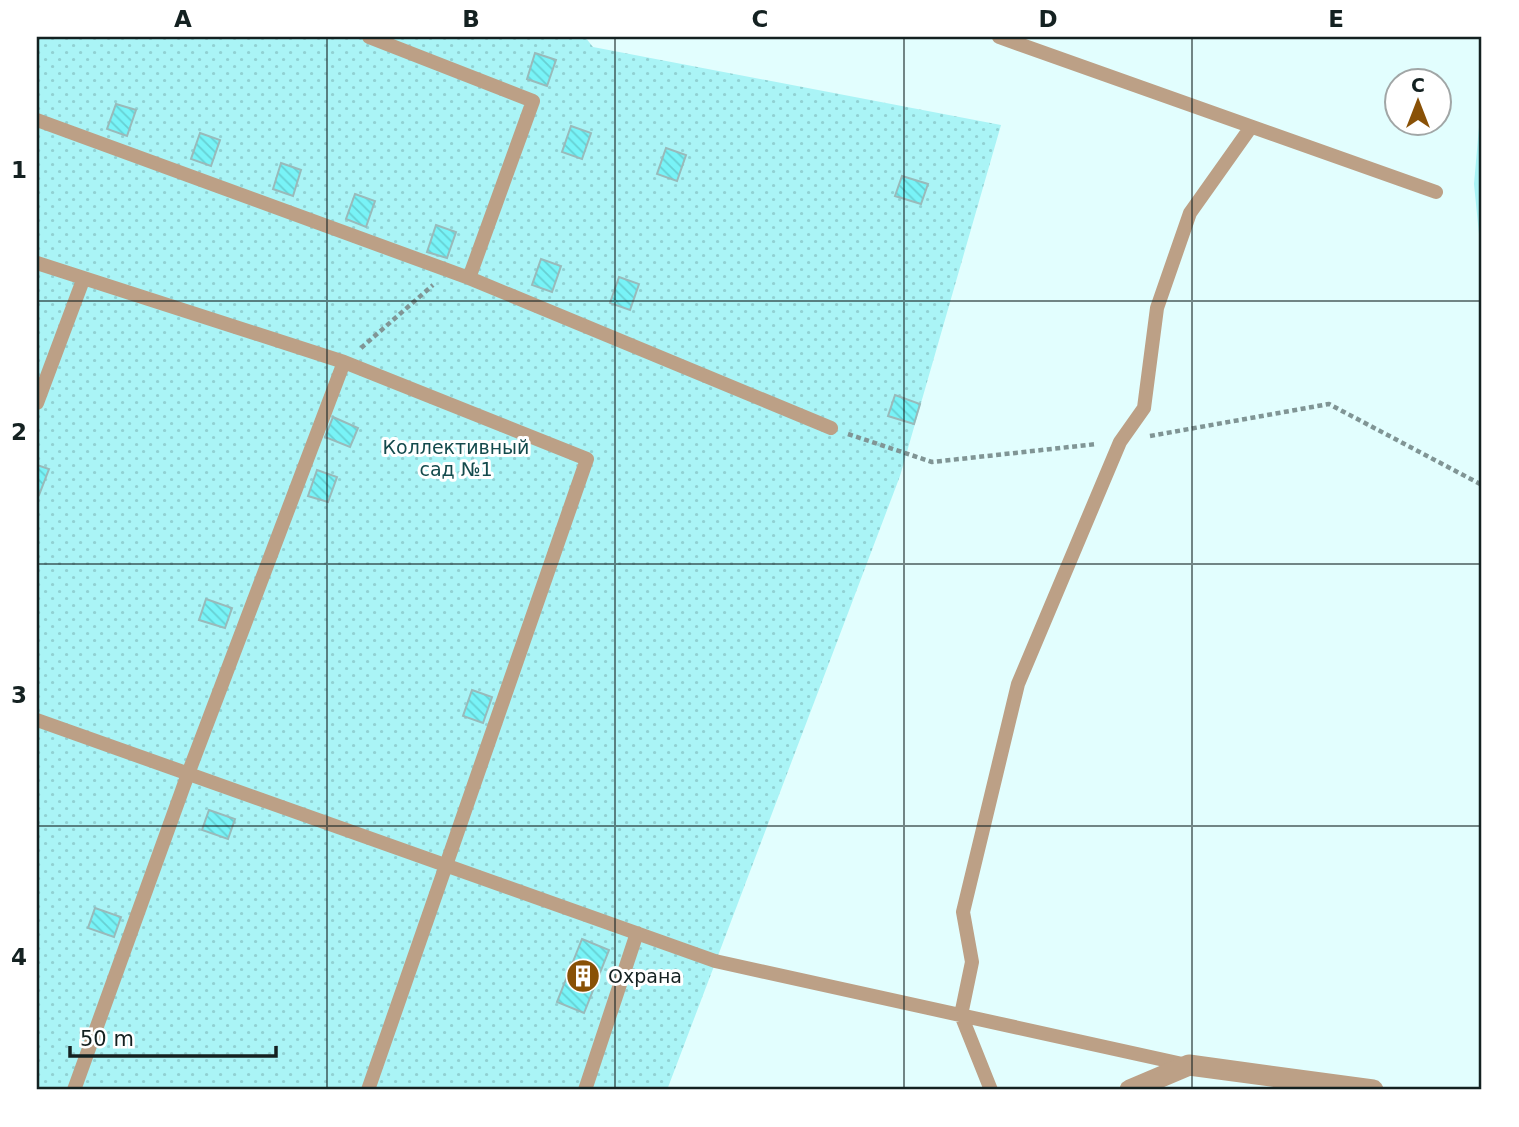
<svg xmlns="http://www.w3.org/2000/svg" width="1519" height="1127" font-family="'DejaVu Sans',sans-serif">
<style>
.park{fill:url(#park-dots)}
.pitch{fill:#aaf4f6}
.building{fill:url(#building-back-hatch);stroke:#99baba;stroke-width:2}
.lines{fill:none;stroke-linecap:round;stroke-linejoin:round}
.path{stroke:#809595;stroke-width:4.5;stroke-dasharray:5 3.5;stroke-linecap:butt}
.lane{stroke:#bca086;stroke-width:14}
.street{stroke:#bca086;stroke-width:21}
.grid{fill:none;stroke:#142121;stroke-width:2;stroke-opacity:0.55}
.labels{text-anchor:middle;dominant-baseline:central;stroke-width:6;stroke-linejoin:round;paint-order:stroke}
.park-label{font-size:19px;fill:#134a4c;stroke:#fff}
.poi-label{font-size:19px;fill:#142121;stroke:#fff;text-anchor:start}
.neatline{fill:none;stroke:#142121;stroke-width:2.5}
.grid-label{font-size:23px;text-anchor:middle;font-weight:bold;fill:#142121}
</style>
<defs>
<pattern id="park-dots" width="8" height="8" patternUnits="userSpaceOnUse" patternTransform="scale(1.75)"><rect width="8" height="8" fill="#aaf4f6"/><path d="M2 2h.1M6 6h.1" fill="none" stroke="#91d1d3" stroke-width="1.8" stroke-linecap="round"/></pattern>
<pattern id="building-back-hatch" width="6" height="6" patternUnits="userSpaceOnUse" patternTransform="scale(1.75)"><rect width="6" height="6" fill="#78f3f7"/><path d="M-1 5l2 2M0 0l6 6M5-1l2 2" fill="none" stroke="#67d0d3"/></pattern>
</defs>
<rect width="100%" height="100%" fill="#e2fefe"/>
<!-- park -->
<path class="park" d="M37 37H585L593 47 1001 125 900 476 667 1090H37Z"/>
<!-- pitch -->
<path class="pitch" d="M1482 93V264L1474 184Z"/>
<!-- building -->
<path class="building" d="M535 53 556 60 547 86 527 79Z
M116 104 136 110 127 136 107 129Z
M571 126 591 133 582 159 562 152Z
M200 133 220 140 211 166 191 159Z
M666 148 686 155 677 181 657 174Z
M281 163 301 170 293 196 273 189Z
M902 176 928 184 921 204 895 196Z
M355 194 375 201 366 227 346 219Z
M436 225 456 232 447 258 427 252Z
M541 259 561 266 552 292 532 285Z
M619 277 639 284 630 310 610 303Z
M895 395 920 404 914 424 888 416Z
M333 417 358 428 350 447 325 437Z
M37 465 49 469 39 495 37 494Z
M317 470 337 477 328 502 308 496Z
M206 599 232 608 225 628 199 620Z
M472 690 492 697 483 723 463 716Z
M209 810 235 819 228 839 202 830Z
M95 908 121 917 114 937 88 928Z
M582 939 609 950 584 1013 557 1002Z"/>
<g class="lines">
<!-- path -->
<path class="path" d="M361 348 433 285
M848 434 932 462 1097 444
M1150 436 1329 404 1482 485"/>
<!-- lane -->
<path class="lane" d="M369 37 533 101 469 278
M999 37 1436 192
M37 120 469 278 831 428
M37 263 344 362 587 459 368 1090
M37 403 83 280
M37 720 715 961 1187 1065
M74 1090 188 774 344 362
M585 1090 637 933
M991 1090 961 1015 972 962 963 912 1018 684 1120 442 1144 408 1157 308 1190 213 1251 127"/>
<!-- street -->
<path class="street" d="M1130 1090 1189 1065 1373 1090"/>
</g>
<!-- grid -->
<path class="grid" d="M327 37V1090M615 37V1090M904 37V1090M1192 37V1090M37 301H1482M37 564H1482M37 826H1482"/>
<!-- icons -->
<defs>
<g id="building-disc" transform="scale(1.75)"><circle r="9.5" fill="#895106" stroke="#fff"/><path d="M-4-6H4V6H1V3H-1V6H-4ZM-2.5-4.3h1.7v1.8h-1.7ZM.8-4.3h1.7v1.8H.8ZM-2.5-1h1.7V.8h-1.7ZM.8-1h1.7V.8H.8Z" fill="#fff"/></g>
</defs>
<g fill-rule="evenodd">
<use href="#building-disc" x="583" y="976"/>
</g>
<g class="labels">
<!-- park labels -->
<g class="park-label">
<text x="456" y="447">Коллективный<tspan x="456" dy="22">сад №1</tspan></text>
</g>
<!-- poi labels -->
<g class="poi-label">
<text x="608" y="976">Охрана</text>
</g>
</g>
<!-- border -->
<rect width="1519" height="1127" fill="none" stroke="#ffffff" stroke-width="77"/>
<!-- north arrow -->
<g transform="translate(1418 102)"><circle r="33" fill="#ffffff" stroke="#a1a6a6" stroke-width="2"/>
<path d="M0-5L12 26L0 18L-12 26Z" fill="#895106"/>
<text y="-10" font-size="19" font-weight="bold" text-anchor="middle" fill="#142121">С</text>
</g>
<!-- scale -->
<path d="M70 1046v10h206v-10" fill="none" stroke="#142121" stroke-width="3.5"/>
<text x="80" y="1046" font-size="21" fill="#142121" stroke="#ffffff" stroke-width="5" paint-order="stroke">50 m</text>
<rect x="38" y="38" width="1442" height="1050" class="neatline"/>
<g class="grid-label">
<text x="183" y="27">A</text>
<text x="471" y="27">B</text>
<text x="760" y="27">C</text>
<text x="1048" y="27">D</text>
<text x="1336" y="27">E</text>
<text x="19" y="178">1</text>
<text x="19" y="440">2</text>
<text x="19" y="703">3</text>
<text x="19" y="965">4</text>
</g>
</svg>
